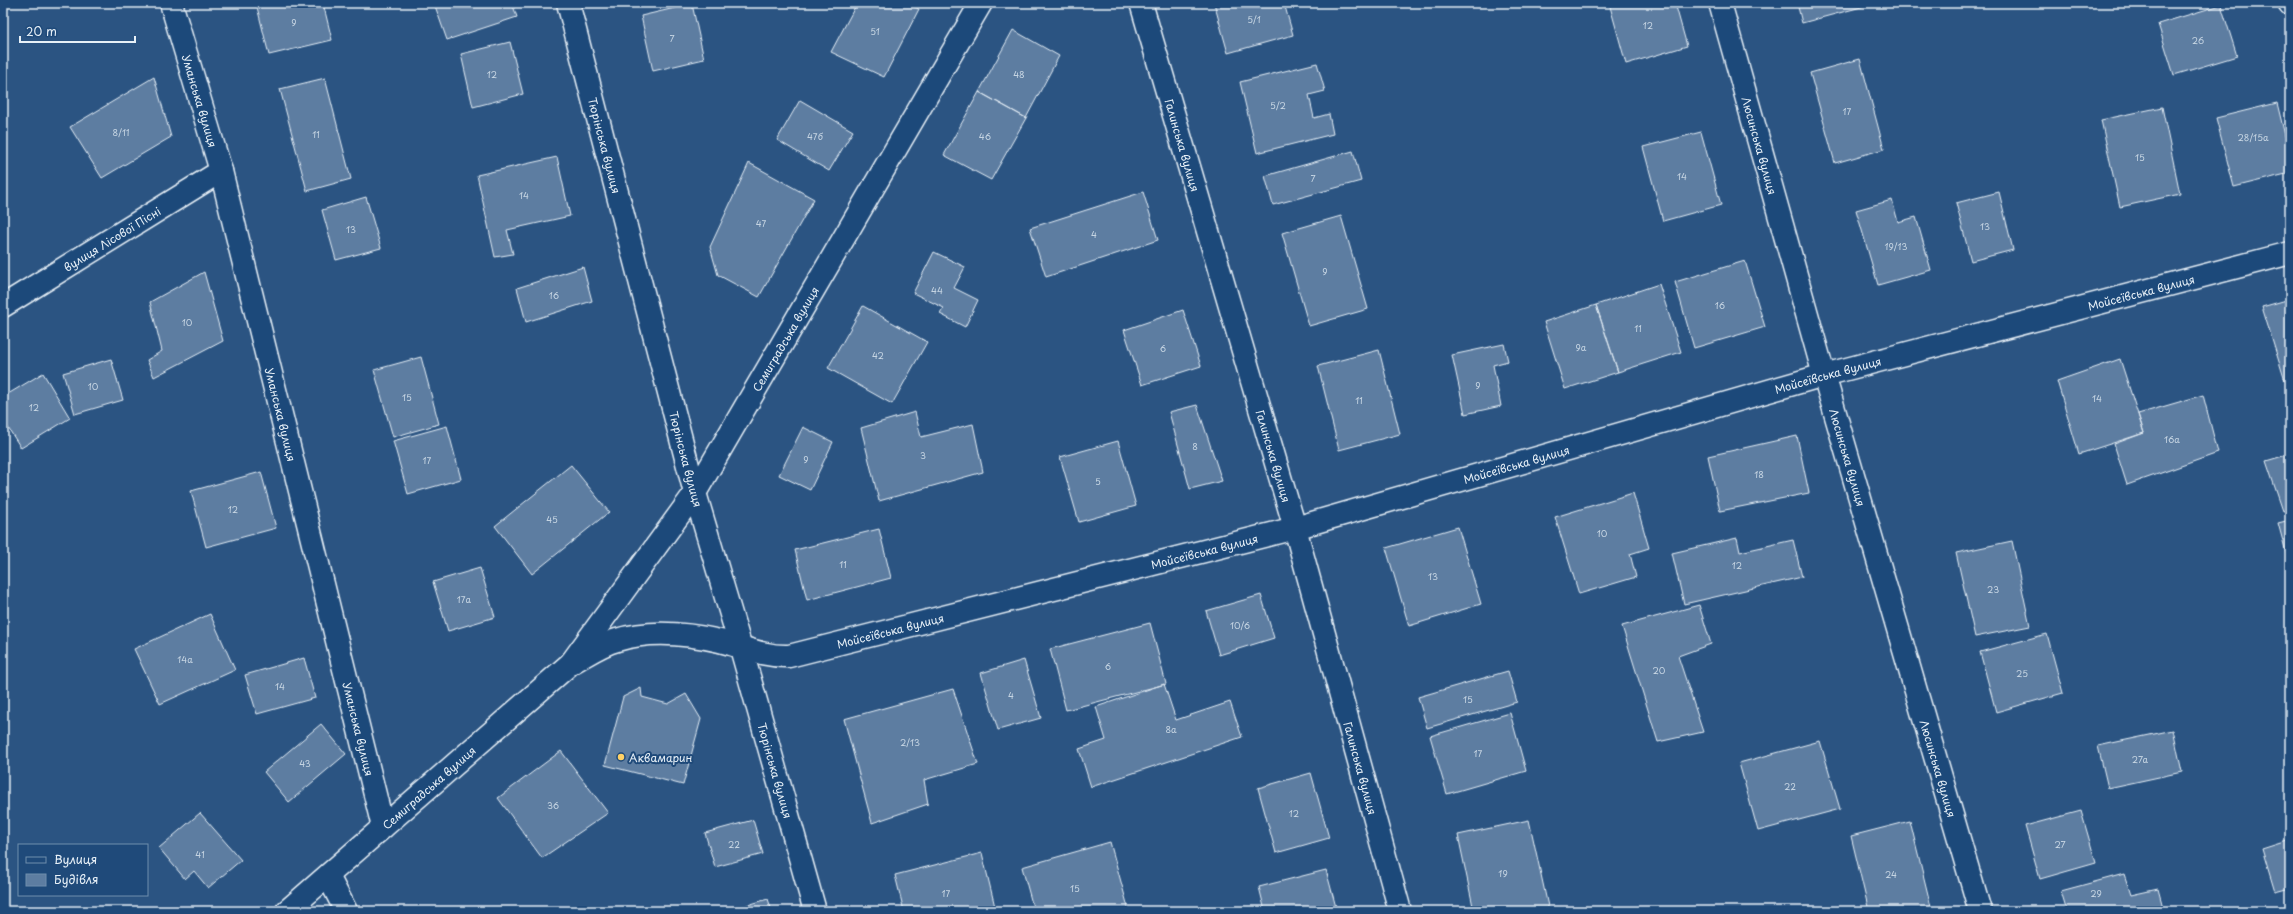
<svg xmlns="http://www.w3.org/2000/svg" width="2293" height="914" font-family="'Playpen Sans',sans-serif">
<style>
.building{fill:#5d7da1;stroke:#e8f1f8}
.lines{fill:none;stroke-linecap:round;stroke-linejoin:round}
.minor-casing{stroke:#e8f1f8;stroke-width:25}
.secondary-casing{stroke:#e8f1f8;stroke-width:25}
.primary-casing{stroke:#e8f1f8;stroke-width:25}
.minor{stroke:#1f4a7a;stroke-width:22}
.secondary{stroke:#1f4a7a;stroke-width:22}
.primary{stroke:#1f4a7a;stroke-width:22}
.poi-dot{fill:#ffd166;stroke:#1f4a7a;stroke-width:1.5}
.labels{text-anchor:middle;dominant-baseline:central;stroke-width:4;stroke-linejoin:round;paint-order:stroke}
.number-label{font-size:9px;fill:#c5d4e2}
.street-label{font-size:11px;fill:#e8f1f8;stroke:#1f4a7a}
.poi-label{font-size:11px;fill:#e8f1f8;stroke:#1f4a7a;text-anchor:start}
</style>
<rect width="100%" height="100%" fill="#2b5482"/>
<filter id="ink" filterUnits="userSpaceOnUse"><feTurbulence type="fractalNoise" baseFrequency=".025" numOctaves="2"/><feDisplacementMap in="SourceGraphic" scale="8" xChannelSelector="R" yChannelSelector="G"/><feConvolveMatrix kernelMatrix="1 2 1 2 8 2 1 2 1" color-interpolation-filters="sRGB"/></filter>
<g filter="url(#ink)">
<!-- building -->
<path class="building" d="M256 3H323L332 40 269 55Z
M434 3H512L517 17 447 40Z
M857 3H906L919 9 884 77 831 52Z
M1214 3H1284L1293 35 1228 53Z
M1609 3H1675L1687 46 1626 64Z
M1797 3H1865V6L1802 23Z
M692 4 704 59 653 71 641 16Z
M2221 5 2237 56 2174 75 2158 24Z
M1013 30 1059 56 1026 118 979 92Z
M510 42 523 94 473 107 461 54Z
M1860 59 1884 149 1835 163 1810 73Z
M1317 63 1325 91 1309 95 1314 118 1329 114 1333 134 1257 153 1240 82Z
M154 77 171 137 102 178 70 127Z
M325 78 351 179 307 191 280 89Z
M979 92 1026 118 991 180 944 155Z
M800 100 853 131 829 171 777 140Z
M2277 103 2290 156V173L2234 187 2216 118Z
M2162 107 2180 194 2120 207 2101 120Z
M1701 132 1721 205 1663 221 1643 147Z
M1353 151 1361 181 1273 205 1265 176Z
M557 157 570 216 507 230 513 254 495 257 477 175Z
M749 163 814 199 759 297 718 275 710 247Z
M1143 192 1158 240 1046 277 1030 228Z
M1999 192 2013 250 1971 261 1956 203Z
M366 197 381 248 336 260 322 210Z
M1892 200 1898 222 1916 217 1931 270 1878 285 1856 210Z
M1341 216 1368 309 1309 326 1282 233Z
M934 252 965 267 954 288 978 300 965 327 940 314 944 308 913 293Z
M1745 261 1765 327 1694 348 1675 282Z
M583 267 592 301 526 322 517 288Z
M204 272 223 341 154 377 147 360 162 351 150 302Z
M1659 284 1681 352 1618 372 1596 305Z
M2290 299V379L2285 381 2262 307Z
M1596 305 1618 372 1565 389 1544 322Z
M863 306 927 342 892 404 828 368Z
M1183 310 1201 366 1142 385 1124 330Z
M1504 344 1508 361 1493 365 1501 406 1465 414 1452 355Z
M1379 350 1400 434 1339 450 1318 366Z
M421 357 439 424 393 437 374 370Z
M111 359 123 400 75 414 63 373Z
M2120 359 2144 433 2079 454 2057 381Z
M43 373 70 418 21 448 3 420V397Z
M2203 395 2218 453 2127 485 2114 444 2144 433 2138 414Z
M1197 405 1222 481 1190 489 1169 412Z
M915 412 921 437 973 424 983 472 879 501 861 428Z
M447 426 461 479 408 494 393 441Z
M803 427 833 442 810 490 779 475Z
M1797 436 1809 493 1720 511 1708 456Z
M1118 441 1136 506 1079 522 1060 457Z
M2290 454V509L2283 511 2266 461Z
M571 465 609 512 532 574 495 526Z
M261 472 276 528 206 547 191 491Z
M1633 493 1649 548 1630 554 1636 577 1579 594 1555 517Z
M2290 520V567L2278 523Z
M1458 527 1481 604 1409 626 1386 548Z
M879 529 891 578 807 600 795 550Z
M1737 538 1740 552 1793 540 1802 577 1684 604 1672 553Z
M2012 541 2030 626 1975 637 1956 553Z
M480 568 495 617 448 631 433 582Z
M1261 595 1274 638 1219 655 1206 611Z
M1699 605 1711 644 1678 656 1703 732 1658 742 1622 626Z
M210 614 235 670 160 704 134 649Z
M1150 623 1166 684 1066 710 1050 649Z
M2047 634 2063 693 1996 712 1980 652Z
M304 658 315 698 257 714 245 675Z
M1024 660 1041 718 998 730 981 673Z
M1508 671 1517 702 1427 728 1418 697Z
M1164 684 1176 720 1230 702 1242 737 1091 787 1079 749 1106 740 1096 707Z
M641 688 642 697 668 704 686 694 701 719 683 785 605 765 623 697Z
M953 689 978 764 924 780 928 804 872 823 844 719Z
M1510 713 1526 771 1447 794 1430 736Z
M321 724 346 754 289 802 264 772Z
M2173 730 2182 772 2108 788 2098 746Z
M1820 741 1840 809 1758 831 1739 763Z
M561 751 608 813 542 858 498 798Z
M1311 773 1329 838 1276 853 1258 788Z
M2081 811 2096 863 2040 879 2025 826Z
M200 813 241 860 208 888 194 871 185 879 159 848Z
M753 820 763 854 715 867 705 833Z
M1529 820 1549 911H1474L1458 835Z
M1910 821 1932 911H1869L1851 836Z
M2290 840V888L2275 892 2262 849Z
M1110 842 1129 911H1052L1051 908 1034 911 1022 867Z
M982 853 996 911H904L895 875Z
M1326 870 1337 911H1265L1259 887Z
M2124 874 2131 895 2158 889 2164 911H2067L2061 891Z
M768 899 772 911H727Z"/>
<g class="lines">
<!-- minor casing -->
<g class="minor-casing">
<g id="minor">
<path id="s1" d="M171 3 221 171 383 827"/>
<path id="s2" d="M1141 3 1295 528 1400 911"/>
<path id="s3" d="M1720 3 1824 375 1980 911"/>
<path d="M2290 3V4"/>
<path id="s4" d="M3 306 221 171"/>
<path id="s5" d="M571 663 695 493 981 3"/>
<path d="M328 876 346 911"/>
</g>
</g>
<!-- secondary casing -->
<g class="secondary-casing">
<g id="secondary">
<path id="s6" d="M568 3 695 493 741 648 815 911"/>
</g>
</g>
<!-- primary casing -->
<g class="primary-casing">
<g id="primary">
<path id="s7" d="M287 911 571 663C586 655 601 644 617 640 649 630 689 634 720 641 744 647 764 657 789 656L1295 528 1824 375 2290 253"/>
</g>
</g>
<!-- minor -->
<use href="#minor" class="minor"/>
<!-- secondary -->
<use href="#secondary" class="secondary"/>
<!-- primary -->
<use href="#primary" class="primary"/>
</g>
</g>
<!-- markers -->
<circle class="poi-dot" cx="621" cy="757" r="4"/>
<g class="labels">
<!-- number labels -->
<g class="number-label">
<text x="1254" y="19">5/1</text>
<text x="294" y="22">9</text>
<text x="1648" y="25">12</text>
<text x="875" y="31">51</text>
<text x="672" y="38">7</text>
<text x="2198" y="40">26</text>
<text x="492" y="74">12</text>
<text x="1019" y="74">48</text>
<text x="1278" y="105">5/2</text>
<text x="1847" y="111">17</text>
<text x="121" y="132">8/11</text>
<text x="316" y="134">11</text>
<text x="815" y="136">47б</text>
<text x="985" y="136">46</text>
<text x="2253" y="137">28/15а</text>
<text x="2140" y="157">15</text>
<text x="1682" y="176">14</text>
<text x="1313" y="178">7</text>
<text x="524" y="195">14</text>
<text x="761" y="223">47</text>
<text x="1985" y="226">13</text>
<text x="351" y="229">13</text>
<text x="1094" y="234">4</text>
<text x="1896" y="246">19/13</text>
<text x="1325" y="271">9</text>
<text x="937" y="290">44</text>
<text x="554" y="295">16</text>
<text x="1720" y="305">16</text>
<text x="187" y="322">10</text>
<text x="1638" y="328">11</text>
<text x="1581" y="347">9а</text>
<text x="1163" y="348">6</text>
<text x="878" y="355">42</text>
<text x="1478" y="385">9</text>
<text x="93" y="386">10</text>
<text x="407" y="397">15</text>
<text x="2097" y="398">14</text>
<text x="1359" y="400">11</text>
<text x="34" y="407">12</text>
<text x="2172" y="439">16а</text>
<text x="1195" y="446">8</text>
<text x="923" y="455">3</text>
<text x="806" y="459">9</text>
<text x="427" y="460">17</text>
<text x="1759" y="474">18</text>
<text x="1098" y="481">5</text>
<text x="233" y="509">12</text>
<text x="552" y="519">45</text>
<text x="1602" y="533">10</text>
<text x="843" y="564">11</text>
<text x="1737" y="565">12</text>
<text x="1433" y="576">13</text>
<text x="1993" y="589">23</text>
<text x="464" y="599">17а</text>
<text x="1240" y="625">10/6</text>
<text x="185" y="659">14а</text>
<text x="1108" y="666">6</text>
<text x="1659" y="670">20</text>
<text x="2022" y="673">25</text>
<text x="280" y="686">14</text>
<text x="1011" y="695">4</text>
<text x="1468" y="699">15</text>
<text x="1171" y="729">8а</text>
<text x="910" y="742">2/13</text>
<text x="1478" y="753">17</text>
<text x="2140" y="759">27а</text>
<text x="305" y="763">43</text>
<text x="1790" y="786">22</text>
<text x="553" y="805">36</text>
<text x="1294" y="813">12</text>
<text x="734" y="844">22</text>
<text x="2060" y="844">27</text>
<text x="200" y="854">41</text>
<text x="1503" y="873">19</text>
<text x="1891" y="874">24</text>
<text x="1075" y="888">15</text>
<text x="946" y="893">17</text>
<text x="2096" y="893">29</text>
</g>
<!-- street labels -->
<g class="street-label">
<text stroke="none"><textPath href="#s1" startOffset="102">Уманська вулиця</textPath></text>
<text stroke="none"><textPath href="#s6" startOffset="147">Тюрінська вулиця</textPath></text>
<text stroke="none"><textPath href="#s2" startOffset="148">Галинська вулиця</textPath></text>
<text stroke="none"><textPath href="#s3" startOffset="148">Люсинська вулиця</textPath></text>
<text stroke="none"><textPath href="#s4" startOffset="128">вулиця Лісової Пісні</textPath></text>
<text stroke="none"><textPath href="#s7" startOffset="2004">Мойсеївська вулиця</textPath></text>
<text stroke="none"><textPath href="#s5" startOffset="389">Семиградська вулиця</textPath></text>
<text stroke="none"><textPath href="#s7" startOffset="1680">Мойсеївська вулиця</textPath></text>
<text stroke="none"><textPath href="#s1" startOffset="426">Уманська вулиця</textPath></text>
<text stroke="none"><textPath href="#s2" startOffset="472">Галинська вулиця</textPath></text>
<text stroke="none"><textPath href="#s3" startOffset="472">Люсинська вулиця</textPath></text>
<text stroke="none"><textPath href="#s6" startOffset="471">Тюрінська вулиця</textPath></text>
<text stroke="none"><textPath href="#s7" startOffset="1356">Мойсеївська вулиця</textPath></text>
<text stroke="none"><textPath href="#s7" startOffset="1032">Мойсеївська вулиця</textPath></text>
<text stroke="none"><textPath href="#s7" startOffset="708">Мойсеївська вулиця</textPath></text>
<text stroke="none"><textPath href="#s1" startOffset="750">Уманська вулиця</textPath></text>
<text stroke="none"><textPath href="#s2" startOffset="796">Галинська вулиця</textPath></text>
<text stroke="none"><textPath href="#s3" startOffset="796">Люсинська вулиця</textPath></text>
<text stroke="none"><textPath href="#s6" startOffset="795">Тюрінська вулиця</textPath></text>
<text stroke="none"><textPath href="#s7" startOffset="188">Семиградська вулиця</textPath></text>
</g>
<!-- poi labels -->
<g class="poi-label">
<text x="629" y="757">Аквамарин</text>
</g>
</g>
<!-- margin -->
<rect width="2293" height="914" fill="none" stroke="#1f4a7a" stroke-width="16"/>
<rect x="8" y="8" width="2277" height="898" fill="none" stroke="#e8f1f8" stroke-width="1.5" filter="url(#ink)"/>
<!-- legend -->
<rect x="18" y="844" width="130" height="52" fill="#1f4a7a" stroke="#6f8dac"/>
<rect x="26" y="857" width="20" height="6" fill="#1f4a7a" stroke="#6f8dac"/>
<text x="54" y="864" font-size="12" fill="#e8f1f8">Вулиця</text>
<rect x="26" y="874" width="20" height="12" fill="#5d7da1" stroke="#6f8dac"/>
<text x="54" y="884" font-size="12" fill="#e8f1f8">Будівля</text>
<!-- scale -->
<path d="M20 36v6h115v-6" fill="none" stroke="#e8f1f8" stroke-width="2"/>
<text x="26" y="36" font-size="12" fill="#e8f1f8" stroke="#1f4a7a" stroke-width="3" paint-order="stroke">20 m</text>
</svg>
